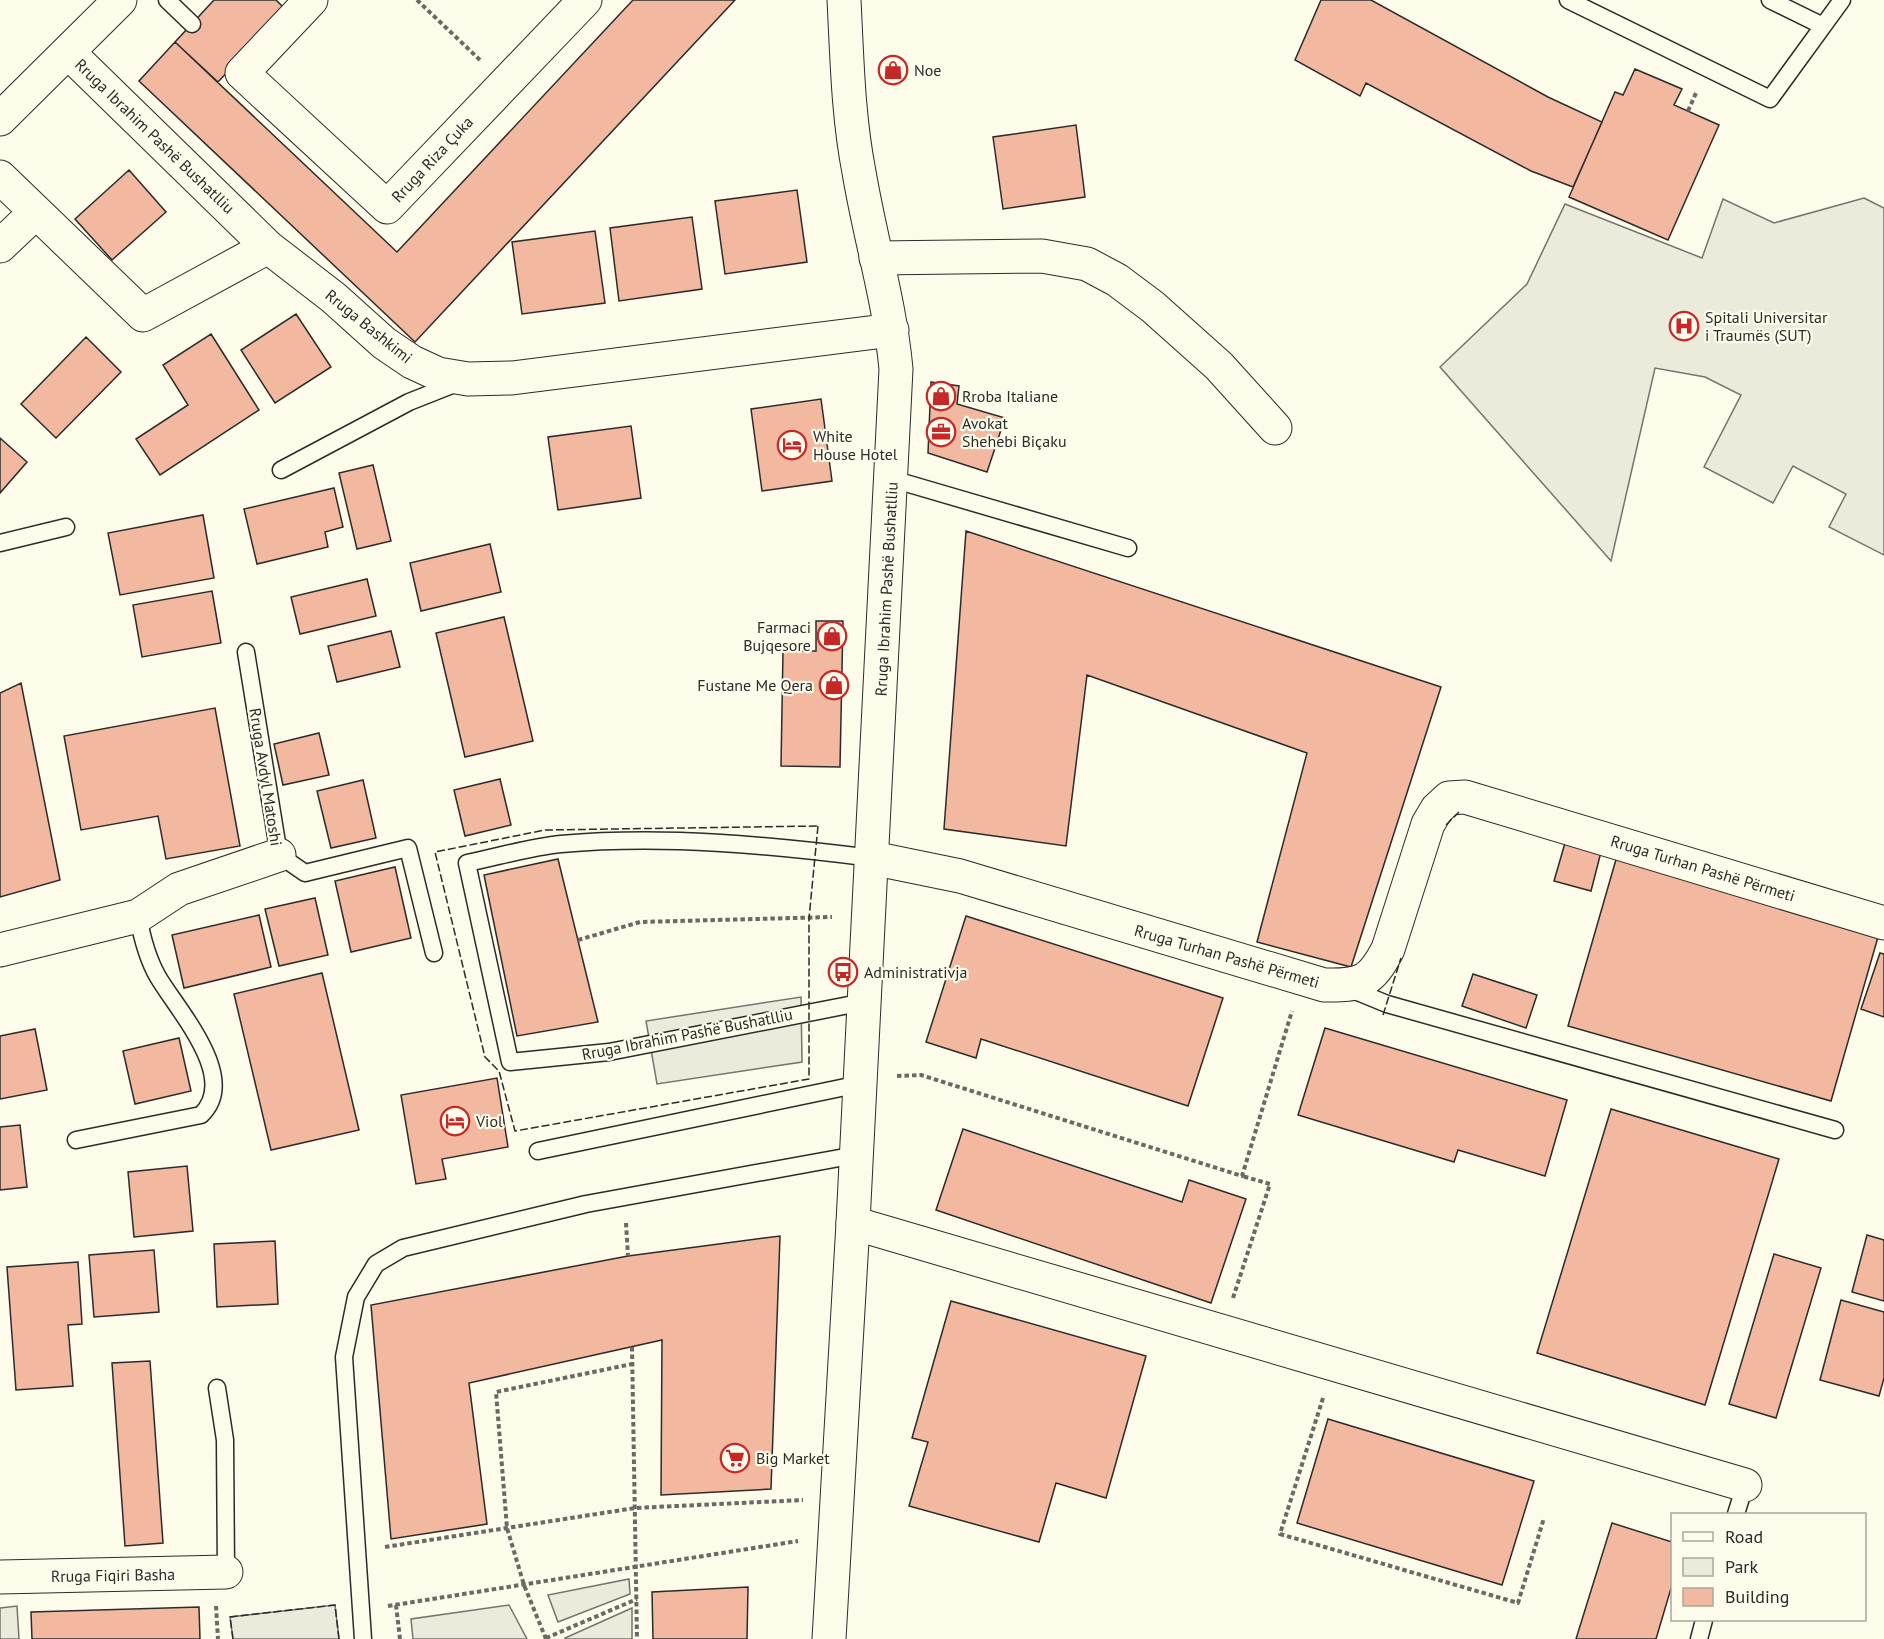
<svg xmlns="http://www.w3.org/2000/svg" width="1884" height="1639" font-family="'PT Sans',sans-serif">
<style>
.green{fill:#ecebdb;stroke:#74746e;stroke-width:1.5}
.parking{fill:#eceadb;stroke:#74746e;stroke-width:1.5}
.building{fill:#f2b8a0;stroke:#2b2b2b;stroke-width:1.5}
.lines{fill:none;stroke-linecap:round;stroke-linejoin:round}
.service-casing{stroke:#2b2b2b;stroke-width:19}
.minor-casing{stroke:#2b2b2b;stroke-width:35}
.secondary-casing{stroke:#2b2b2b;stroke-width:35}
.path{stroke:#6a6964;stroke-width:4;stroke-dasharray:4.5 3;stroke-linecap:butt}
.service{stroke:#fdfbea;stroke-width:16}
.minor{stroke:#fdfbea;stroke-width:33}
.secondary{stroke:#fdfbea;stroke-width:33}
.fence{stroke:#2b2b2b;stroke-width:1.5;stroke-dasharray:8 3;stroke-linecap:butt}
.labels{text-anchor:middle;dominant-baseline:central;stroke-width:4.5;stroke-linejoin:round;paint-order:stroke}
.poi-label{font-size:16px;fill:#2b2b2b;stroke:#fdfbea;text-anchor:start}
.street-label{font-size:16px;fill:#2b2b2b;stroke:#fdfbea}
</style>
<rect width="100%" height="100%" fill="#fdfbea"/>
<!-- green -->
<path class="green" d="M629 1579 630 1594 558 1622 548 1595Z
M335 1605 339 1639H233L230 1617Z
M509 1605 527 1639H413L411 1619Z
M632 1608V1639H565V1638Z"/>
<!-- parking -->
<path class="parking" d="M1864 198 1884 208V555L1829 527 1846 494 1793 466 1773 503 1704 467 1741 395 1705 377 1655 368 1611 561 1440 367 1527 284 1565 204 1702 258 1723 199 1774 223Z
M801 997 802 1062 657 1084 646 1021Z
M17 1606 19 1639H0V1608Z"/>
<!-- building -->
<path class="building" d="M214 0H276L286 10 218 82 175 42Z
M633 0H735L415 342 139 81 175 42 397 252Z
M1321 0H1371L1548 97 1602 122 1573 187 1531 171 1366 83 1360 96 1295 60Z
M1635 69 1682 89 1674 105 1719 125 1668 240 1569 197 1615 92 1623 95Z
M1076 125 1085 197 1003 209 993 137Z
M129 170 166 212 112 260 75 219Z
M797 190 807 262 725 274 715 201Z
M692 217 702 289 619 301 610 228Z
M595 231 605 303 522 314 512 242Z
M296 314 331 367 275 403 241 350Z
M211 334 259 410 160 475 136 439 188 405 163 365Z
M86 337 121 372 56 438 21 404Z
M931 382 959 386 957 404 1005 418 987 472 928 453Z
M821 399 832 481 762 491 751 409Z
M631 426 641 498 558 510 548 437Z
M0 438 27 462 0 493Z
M373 465 391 541 357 549 339 473Z
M334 488 343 527 325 532 328 547 257 564 244 509Z
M203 515 214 578 120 595 108 533Z
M966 531 1441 687 1351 967 1257 942 1307 753 1087 675 1066 846 944 829Z
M490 544 501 592 421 611 410 563Z
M367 579 376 616 300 634 291 597Z
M212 591 221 643 142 657 133 605Z
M504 617 533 741 465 757 436 633Z
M816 621H843L840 767 781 766 783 651H816Z
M391 631 400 667 337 682 328 646Z
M21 683 60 880 0 897V693Z
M215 708 240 846 166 859 158 816 81 830 64 736Z
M319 733 329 775 283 785 274 744Z
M500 779 511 825 465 836 454 790Z
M363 780 376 838 331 848 317 791Z
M1565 843 1601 852 1591 891 1554 881Z
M1617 856 1880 930 1831 1101 1568 1026Z
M558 859 598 1022 517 1036 484 875Z
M395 867 411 938 351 952 335 881Z
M315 898 328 955 279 966 265 909Z
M259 915 271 967 184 988 172 935Z
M966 916 1223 998 1188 1106 981 1039 976 1058 926 1042Z
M1880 953 1884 954V1017L1861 1009Z
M322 973 359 1130 271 1150 234 994Z
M1473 974 1537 995 1526 1028 1462 1006Z
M1325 1028 1567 1100 1545 1176 1458 1150 1454 1162 1298 1115Z
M35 1029 47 1090 0 1099V1036Z
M179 1038 191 1091 135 1104 123 1051Z
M497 1078 508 1147 442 1159 446 1179 416 1184 401 1095Z
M1611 1109 1779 1159 1705 1405 1537 1353Z
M20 1125 27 1187 0 1190V1127Z
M963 1129 1182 1202 1189 1180 1246 1199 1211 1303 936 1210Z
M187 1166 193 1231 134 1237 128 1172Z
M1867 1235 1884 1240V1301L1852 1292Z
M780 1236 771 1489 661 1495 662 1340 469 1383 487 1524 391 1539 371 1305 628 1256Z
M275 1241 278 1304 217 1307 214 1244Z
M154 1250 159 1312 94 1317 89 1255Z
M1774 1254 1821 1268 1776 1418 1729 1404Z
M78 1262 82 1324 68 1325 73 1386 16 1390 7 1267Z
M1841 1300 1884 1312V1378L1879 1396 1820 1380Z
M951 1301 1146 1356 1106 1498 1056 1483 1039 1542 909 1506 928 1442 912 1438Z
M150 1361 163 1543 125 1546 112 1363Z
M1328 1419 1534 1481 1502 1585 1297 1523Z
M1612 1523 1672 1542V1585L1656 1639H1576Z
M748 1587 747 1639H653L652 1592Z
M199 1607 200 1639H32L31 1612Z"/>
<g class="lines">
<!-- service casing -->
<g class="service-casing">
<path id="service" d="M167 0 192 24
M1568 0 1770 99 1842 0
M1770 0 1823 26
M281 470 409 402 457 383
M892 479 1128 548
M0 543 66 527
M246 652 279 855 305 873 408 848 434 953
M1348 988 1387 1004 1835 1130
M864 1002 609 1052 510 1062 467 863C497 857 530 847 561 844 664 835 770 845 872 858
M76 1140 201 1115C240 1078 178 1011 158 977 147 958 142 938 138 916
M538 1151 860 1084
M217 1388 225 1440 226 1572
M1736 1514 1745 1485
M363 1639 344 1357 356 1297 376 1264 403 1248 586 1204 856 1155
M1699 1639 1704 1620"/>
</g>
<!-- minor casing -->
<g class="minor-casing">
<path id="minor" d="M311 0 242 73 387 207 585 0
M68 52 268 247 334 298 384 343 412 362 438 374 468 379 512 378 892 330
M0 119 120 0
M0 177 143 315 268 247
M0 246 36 212
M876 258 1042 256 1087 264 1117 280 1153 307 1219 366 1275 428
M872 858 960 876 1324 985C1361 986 1371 982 1388 949L1428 824 1437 809 1449 798 1465 797 1884 923
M0 950 138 916 179 889 279 855
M853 1223 1745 1485
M0 1577 226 1572"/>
</g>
<!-- secondary casing -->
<g class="secondary-casing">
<path id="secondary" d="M829 1639 853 1223 896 369C890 303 870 238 859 172 848 116 847 58 844 0"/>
</g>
<!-- path -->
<path class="path" d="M417 0 480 60
M1688 111 1696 93
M578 940 640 922 832 917
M897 1076 921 1075 1242 1176 1292 1011
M626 1223 628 1256
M1233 1298 1270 1184 1242 1176
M632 1347 637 1639
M1323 1398 1280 1534 1518 1603 1544 1518
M385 1547 635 1508 803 1500
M396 1605 400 1639
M216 1606 218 1639
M388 1606 798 1541
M546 1638 637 1599
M546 1639 524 1585 507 1528 496 1392 632 1364"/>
<!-- service -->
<use href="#service" class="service"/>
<!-- minor -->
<use href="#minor" class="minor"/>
<!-- secondary -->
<use href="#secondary" class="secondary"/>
<!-- fence -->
<path class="fence" d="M1446 825 1459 812
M818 826 809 918V1079L515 1131 499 1071 485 1057 435 852 545 830Z
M1383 1015 1401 958
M233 1639 230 1617 335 1605 339 1639"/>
</g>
<!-- icons -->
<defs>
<g id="shop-ring" transform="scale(1.5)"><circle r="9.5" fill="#fdfbea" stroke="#c62828" stroke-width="1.5"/><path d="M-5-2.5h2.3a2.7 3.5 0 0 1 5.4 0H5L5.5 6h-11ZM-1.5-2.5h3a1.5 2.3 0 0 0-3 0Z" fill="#c62828"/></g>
<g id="hospital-ring" transform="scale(1.5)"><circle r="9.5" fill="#fdfbea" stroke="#c62828" stroke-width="1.5"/><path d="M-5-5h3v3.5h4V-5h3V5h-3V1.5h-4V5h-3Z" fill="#c62828"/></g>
<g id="office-ring" transform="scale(1.5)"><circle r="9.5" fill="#fdfbea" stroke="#c62828" stroke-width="1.5"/><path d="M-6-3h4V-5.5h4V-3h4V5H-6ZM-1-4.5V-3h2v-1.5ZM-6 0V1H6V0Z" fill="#c62828"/></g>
<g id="hotel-ring" transform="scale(1.5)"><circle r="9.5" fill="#fdfbea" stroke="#c62828" stroke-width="1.5"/><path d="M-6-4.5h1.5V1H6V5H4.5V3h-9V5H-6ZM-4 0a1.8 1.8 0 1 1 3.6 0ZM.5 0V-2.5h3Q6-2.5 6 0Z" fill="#c62828"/></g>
<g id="bus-ring" transform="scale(1.5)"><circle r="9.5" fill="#fdfbea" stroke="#c62828" stroke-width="1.5"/><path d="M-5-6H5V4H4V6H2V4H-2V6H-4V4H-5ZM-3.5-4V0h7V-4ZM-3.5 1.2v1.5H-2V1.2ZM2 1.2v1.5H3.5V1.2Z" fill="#c62828"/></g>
<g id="supermarket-ring" transform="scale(1.5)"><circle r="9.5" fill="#fdfbea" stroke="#c62828" stroke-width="1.5"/><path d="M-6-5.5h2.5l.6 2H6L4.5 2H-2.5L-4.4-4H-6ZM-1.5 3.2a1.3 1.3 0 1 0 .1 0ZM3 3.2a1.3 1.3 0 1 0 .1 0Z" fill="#c62828"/></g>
</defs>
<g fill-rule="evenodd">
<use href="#shop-ring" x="893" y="70"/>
<use href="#hospital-ring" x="1684" y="326"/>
<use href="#shop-ring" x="941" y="396"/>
<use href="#office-ring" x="941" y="432"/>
<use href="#hotel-ring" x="792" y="445"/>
<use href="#shop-ring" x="832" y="636"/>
<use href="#shop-ring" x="834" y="685"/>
<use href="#bus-ring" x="843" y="972"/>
<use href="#hotel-ring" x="455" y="1121"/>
<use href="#supermarket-ring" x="735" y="1458"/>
</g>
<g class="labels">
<!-- poi labels -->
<g class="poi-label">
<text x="914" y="70">Noe</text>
<text x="1705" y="317">Spitali Universitar<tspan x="1705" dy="18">i Traumës (SUT)</tspan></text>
<text x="962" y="396">Rroba Italiane</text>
<text x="962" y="423">Avokat<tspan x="962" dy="18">Shehebi Biçaku</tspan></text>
<text x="813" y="436">White<tspan x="813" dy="18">House Hotel</tspan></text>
<text x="811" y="627" text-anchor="end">Farmaci<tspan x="811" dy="18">Bujqesore</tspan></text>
<text x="813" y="685" text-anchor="end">Fustane Me Qera</text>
<text x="864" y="972">Administrativja</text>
<text x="476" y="1121">Viol</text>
<text x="756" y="1458">Big Market</text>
</g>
<!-- street labels -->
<g class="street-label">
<text transform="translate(155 136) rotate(44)">Rruga Ibrahim Pashë Bushatlliu</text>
<text transform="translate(432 159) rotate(-47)">Rruga Riza Çuka</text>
<text transform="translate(369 326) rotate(39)">Rruga Bashkimi</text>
<text transform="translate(886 589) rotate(-87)">Rruga Ibrahim Pashë Bushatlliu</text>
<text transform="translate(266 777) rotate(81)">Rruga Avdyl Matoshi</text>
<text transform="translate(1703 868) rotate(17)">Rruga Turhan Pashë Përmeti</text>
<text transform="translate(1227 956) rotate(16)">Rruga Turhan Pashë Përmeti</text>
<text transform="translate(687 1034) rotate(-11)">Rruga Ibrahim Pashë Bushatlliu</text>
<text transform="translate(113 1575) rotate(-1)">Rruga Fiqiri Basha</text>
</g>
</g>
<!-- legend -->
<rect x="1671" y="1513" width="195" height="108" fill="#fdfbea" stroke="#a9a89e" stroke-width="1.5"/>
<rect x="1683" y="1532" width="30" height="9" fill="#fdfbea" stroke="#a9a89e" stroke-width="1.5"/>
<text x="1725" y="1543" font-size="18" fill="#2b2b2b">Road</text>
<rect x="1683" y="1558" width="30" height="18" fill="#ecebdb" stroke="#a9a89e" stroke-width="1.5"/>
<text x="1725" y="1573" font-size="18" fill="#2b2b2b">Park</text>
<rect x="1683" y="1588" width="30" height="18" fill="#f2b8a0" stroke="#a9a89e" stroke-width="1.5"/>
<text x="1725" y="1603" font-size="18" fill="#2b2b2b">Building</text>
</svg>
